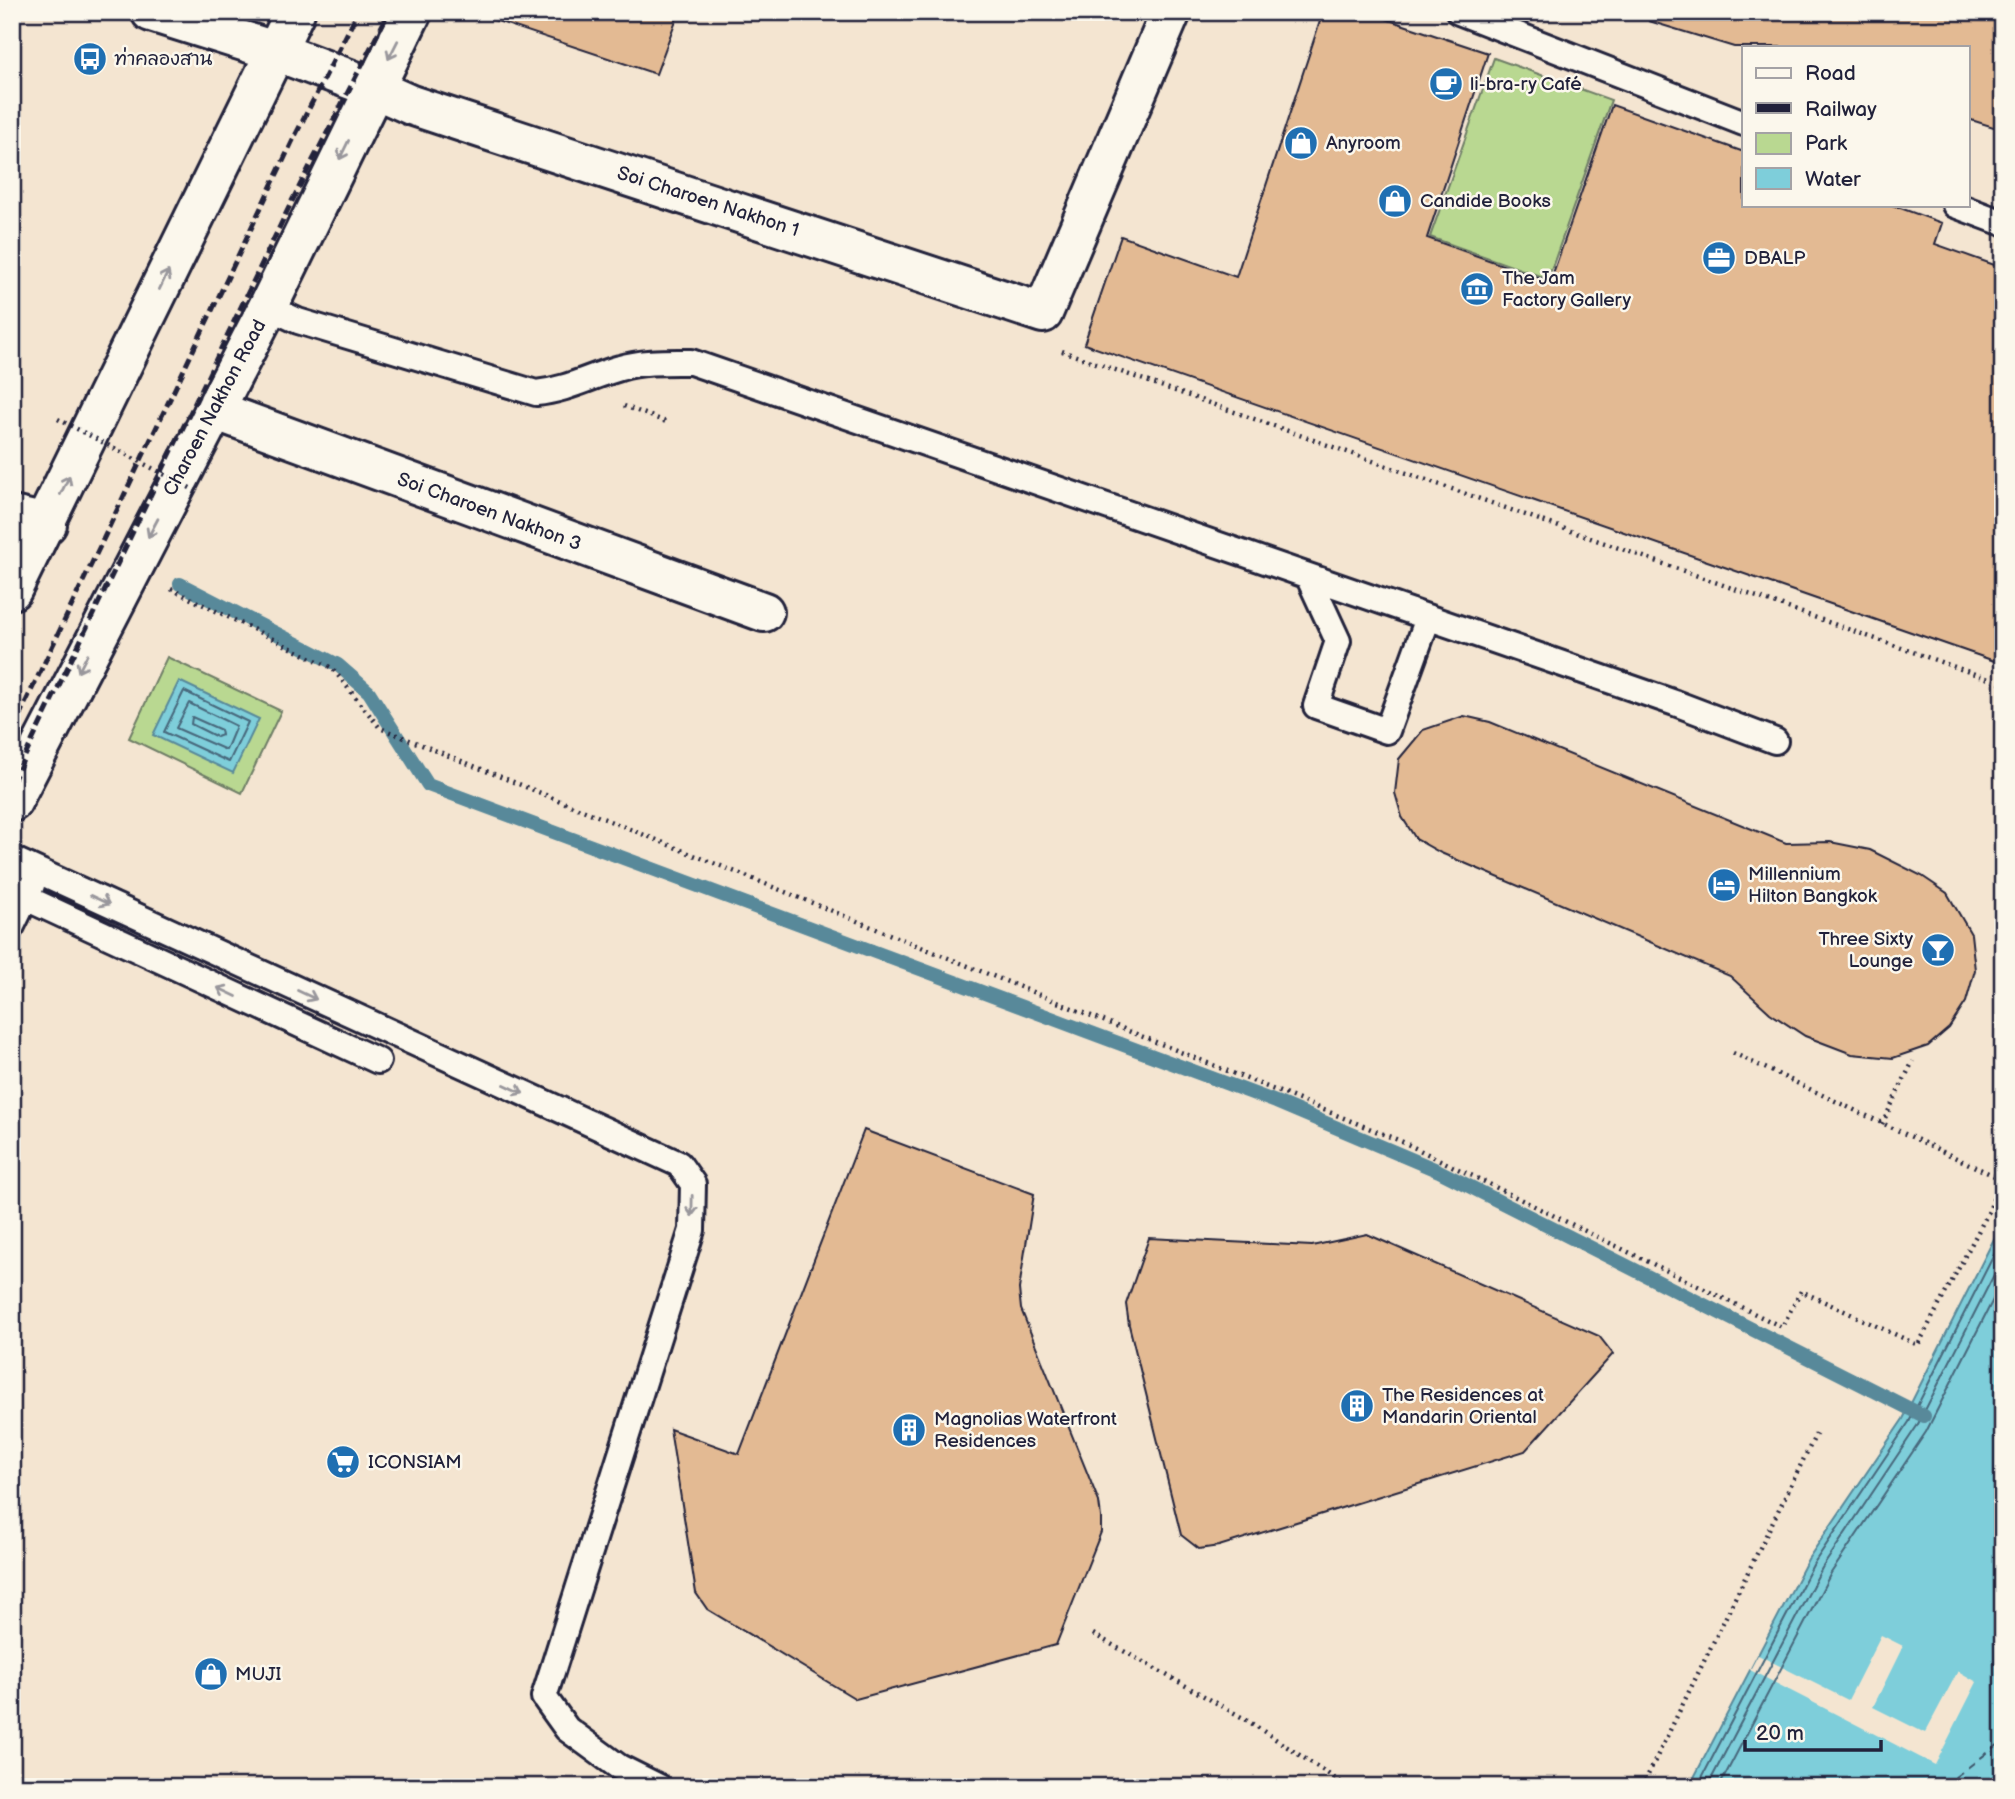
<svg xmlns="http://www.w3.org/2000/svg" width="2015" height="1799" font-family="'Balsamiq Sans','Playpen Sans Thai',sans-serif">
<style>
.green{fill:#b9d891;stroke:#6e7d66;stroke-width:2}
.water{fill:#7eceda;stroke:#59899a;stroke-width:2}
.pier{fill:#f4e5d1}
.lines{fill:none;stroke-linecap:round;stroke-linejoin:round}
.shore{stroke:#47677b;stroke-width:2}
.stream{stroke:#59899a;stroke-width:14}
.ferry{stroke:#3e566b;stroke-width:2;stroke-dasharray:9 7;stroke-linecap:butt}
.building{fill:#e3ba93;stroke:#22223b;stroke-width:2}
.service-casing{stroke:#22223b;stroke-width:30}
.minor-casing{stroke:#22223b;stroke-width:44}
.tertiary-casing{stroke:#22223b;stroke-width:44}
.secondary-casing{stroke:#22223b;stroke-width:44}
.path{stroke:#22223b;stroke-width:4.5;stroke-dasharray:2 5;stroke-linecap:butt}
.service{stroke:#fbf7ec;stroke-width:24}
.minor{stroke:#fbf7ec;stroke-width:38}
.tertiary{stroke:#fbf7ec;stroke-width:38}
.secondary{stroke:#fbf7ec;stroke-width:38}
.rail{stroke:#22223b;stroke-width:5;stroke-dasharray:10 5;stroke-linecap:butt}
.path-bridge{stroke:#22223b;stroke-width:4.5;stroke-dasharray:2 5;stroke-linecap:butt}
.oneway{stroke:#99979c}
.labels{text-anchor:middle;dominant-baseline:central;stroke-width:5;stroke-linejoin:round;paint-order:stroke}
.poi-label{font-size:19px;fill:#22223b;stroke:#fbf7ec;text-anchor:start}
.street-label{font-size:19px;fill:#22223b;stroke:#fbf7ec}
</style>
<rect width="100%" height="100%" fill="#f4e5d1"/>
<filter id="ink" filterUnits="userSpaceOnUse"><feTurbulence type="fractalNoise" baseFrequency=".0143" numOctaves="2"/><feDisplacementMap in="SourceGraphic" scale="14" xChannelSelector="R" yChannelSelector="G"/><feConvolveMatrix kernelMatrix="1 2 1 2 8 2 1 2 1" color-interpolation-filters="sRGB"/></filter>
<g filter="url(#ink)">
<!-- green -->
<path class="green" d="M1494 58 1611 100 1548 279 1430 237Z
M167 657 281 711 242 793 129 738Z"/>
<!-- water -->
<path class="water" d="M179 681 259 719 233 773 153 735Z
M2003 1221V1787H1689L1808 1559 1903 1419Z"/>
<!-- pier -->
<path class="pier" d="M1881 1635 1903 1646 1873 1707 1925 1733 1958 1671 1977 1682 1935 1765 1750 1670 1758 1655 1848 1700Z"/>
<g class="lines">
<!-- shore -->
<path class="shore" d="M184 691 248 722 229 762 164 732Z
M189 703 236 726 226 750 176 728Z
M192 717 221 730 222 735 217 737 191 724Z
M1697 1787 1814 1563 1909 1422 2003 1237
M1707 1787 1822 1568 1917 1426 2003 1257
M1719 1787 1831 1573 1926 1432 2003 1280"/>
<!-- stream -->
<path class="stream" d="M180 584 338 665 369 692 428 785 1276 1102 1439 1171 1924 1416"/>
<!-- ferry -->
<path class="ferry" d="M1942 1787 2003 1741"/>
</g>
<!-- building -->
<path class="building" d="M492 12H679L656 74 491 19Z
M1323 12H1365L1488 53 1427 238 1550 282 1612 105 1744 152V205H1892L1942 223 1935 244 2003 268V664L1084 344 1121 236 1236 277Z
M1650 12H2003V130L1968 119V47H1734L1649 21Z
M1464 716 1490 722 1786 843 1830 842 1870 850 1922 876 1947 893 1971 934 1975 970 1966 1002 1949 1028 1928 1046 1893 1058 1852 1054 1805 1036 1770 1013 1730 976 1441 853 1416 839 1402 817 1395 793 1399 759 1423 730Z
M864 1130 1034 1194 1019 1289 1021 1309 1099 1502 1101 1517V1532L1056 1645 856 1699 707 1609 696 1593 670 1429 739 1454Z
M1367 1234 1599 1336 1613 1354 1525 1451 1219 1546 1199 1549 1181 1535 1129 1325 1126 1304 1149 1238 1312 1246Z"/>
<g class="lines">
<!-- service casing -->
<g class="service-casing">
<path id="service" d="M1459 12 1744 123
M1955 205 2003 223
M268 307 298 321 536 393C567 390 591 376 620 368 643 361 667 362 691 362L1675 703 1775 741
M1308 576 1338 641 1316 706 1387 731 1428 618
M12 859 679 1164 693 1184 692 1230 544 1697 567 1729 619 1767 659 1787
M26 898 378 1061
M12 926 32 885"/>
</g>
<!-- minor casing -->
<g class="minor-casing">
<path id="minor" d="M373 88 411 105 1043 313 1171 12
M214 410 764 612
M12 516 47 524"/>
</g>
<!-- tertiary casing -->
<g class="tertiary-casing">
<path id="tertiary" d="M151 12 275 51"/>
</g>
<!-- secondary casing -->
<g class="secondary-casing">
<path id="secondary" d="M275 51 373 88
M12 590 295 12
M12 802 268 307 412 12"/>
</g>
<!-- path -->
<path class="path" d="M1062 351 2003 684
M624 406 666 422
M171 589 332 668 380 728 1403 1142 1782 1327 1801 1291 1918 1345 1989 1211 2003 1173
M1733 1053 2001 1179
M1882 1124 1913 1061
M1093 1634 1245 1719 1348 1787
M1642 1787 1817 1432"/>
<!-- service -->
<use href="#service" class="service"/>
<!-- minor -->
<use href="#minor" class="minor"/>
<!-- tertiary -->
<use href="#tertiary" class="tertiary"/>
<!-- secondary -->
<use href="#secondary" class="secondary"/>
<!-- rail -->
<path class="rail" d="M12 731 295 136 358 12
M12 783 292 201 389 12"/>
<!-- path-bridge -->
<path class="path-bridge" d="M58 419 196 491"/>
</g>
<!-- one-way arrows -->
<defs><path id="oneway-shaft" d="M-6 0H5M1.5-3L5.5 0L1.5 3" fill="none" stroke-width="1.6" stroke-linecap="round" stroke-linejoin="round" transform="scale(1.75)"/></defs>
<g class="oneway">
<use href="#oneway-shaft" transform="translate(393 50) rotate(117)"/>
<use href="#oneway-shaft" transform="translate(344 150) rotate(116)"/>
<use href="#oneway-shaft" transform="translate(164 280) rotate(-64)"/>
<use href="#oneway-shaft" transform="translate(65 485) rotate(-64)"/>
<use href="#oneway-shaft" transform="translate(153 528) rotate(118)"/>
<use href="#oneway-shaft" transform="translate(83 663) rotate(117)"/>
<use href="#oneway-shaft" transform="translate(100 900) rotate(25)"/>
<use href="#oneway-shaft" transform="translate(227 992) rotate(-155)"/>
<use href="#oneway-shaft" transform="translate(307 995) rotate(25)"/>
<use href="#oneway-shaft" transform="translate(514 1089) rotate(25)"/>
<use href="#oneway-shaft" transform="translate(692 1206) rotate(91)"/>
</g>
</g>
<!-- icons -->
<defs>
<g id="bus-disc" transform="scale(1.75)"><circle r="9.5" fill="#1f6fb2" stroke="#fbf7ec"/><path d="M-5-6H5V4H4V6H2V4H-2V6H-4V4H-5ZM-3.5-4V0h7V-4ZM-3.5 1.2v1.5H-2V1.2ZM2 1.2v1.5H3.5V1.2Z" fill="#fff"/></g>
<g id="cafe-disc" transform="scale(1.75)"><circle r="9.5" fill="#1f6fb2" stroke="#fbf7ec"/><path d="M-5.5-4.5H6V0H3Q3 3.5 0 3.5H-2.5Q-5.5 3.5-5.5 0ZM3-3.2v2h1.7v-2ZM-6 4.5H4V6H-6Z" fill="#fff"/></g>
<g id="shop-disc" transform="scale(1.75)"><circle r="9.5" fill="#1f6fb2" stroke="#fbf7ec"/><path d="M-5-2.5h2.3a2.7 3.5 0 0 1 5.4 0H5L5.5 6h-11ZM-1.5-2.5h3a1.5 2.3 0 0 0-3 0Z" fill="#fff"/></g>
<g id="office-disc" transform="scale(1.75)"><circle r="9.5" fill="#1f6fb2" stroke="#fbf7ec"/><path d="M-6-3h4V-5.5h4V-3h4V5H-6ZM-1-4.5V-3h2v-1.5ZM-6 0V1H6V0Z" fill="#fff"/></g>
<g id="museum-disc" transform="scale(1.75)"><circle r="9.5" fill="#1f6fb2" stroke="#fbf7ec"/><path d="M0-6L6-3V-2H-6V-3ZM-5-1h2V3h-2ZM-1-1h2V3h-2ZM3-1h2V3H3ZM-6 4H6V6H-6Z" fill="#fff"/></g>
<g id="hotel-disc" transform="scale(1.75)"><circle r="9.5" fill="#1f6fb2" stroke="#fbf7ec"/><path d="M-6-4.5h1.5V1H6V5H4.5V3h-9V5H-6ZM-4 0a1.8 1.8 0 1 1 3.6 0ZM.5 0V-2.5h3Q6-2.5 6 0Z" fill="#fff"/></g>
<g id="bar-disc" transform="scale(1.75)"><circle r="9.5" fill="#1f6fb2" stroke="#fbf7ec"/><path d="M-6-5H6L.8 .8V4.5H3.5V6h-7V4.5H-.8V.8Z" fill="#fff"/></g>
<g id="building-disc" transform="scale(1.75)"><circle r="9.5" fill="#1f6fb2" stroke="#fbf7ec"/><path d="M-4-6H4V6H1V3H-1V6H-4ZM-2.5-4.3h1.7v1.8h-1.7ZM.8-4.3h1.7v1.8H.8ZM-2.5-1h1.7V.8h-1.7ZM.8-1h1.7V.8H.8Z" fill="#fff"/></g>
<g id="supermarket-disc" transform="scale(1.75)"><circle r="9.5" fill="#1f6fb2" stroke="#fbf7ec"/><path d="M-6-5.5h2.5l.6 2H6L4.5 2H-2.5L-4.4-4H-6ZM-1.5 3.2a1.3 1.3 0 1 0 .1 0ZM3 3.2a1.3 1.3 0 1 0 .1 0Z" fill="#fff"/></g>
</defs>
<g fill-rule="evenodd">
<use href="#bus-disc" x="90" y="59"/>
<use href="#cafe-disc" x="1446" y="84"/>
<use href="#shop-disc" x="1301" y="143"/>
<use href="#shop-disc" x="1395" y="201"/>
<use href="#office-disc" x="1719" y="258"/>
<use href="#museum-disc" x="1477" y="289"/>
<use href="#hotel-disc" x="1724" y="885"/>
<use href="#bar-disc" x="1938" y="950"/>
<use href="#building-disc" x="1357" y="1406"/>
<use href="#building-disc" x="909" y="1430"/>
<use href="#supermarket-disc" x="343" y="1462"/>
<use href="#shop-disc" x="211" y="1674"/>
</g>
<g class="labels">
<!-- poi labels -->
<g class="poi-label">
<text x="114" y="59">ท่าคลองสาน</text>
<text x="1470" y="84">li-bra-ry Café</text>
<text x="1326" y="143">Anyroom</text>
<text x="1420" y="201">Candide Books</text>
<text x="1744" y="258">DBALP</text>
<text x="1502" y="278">The Jam<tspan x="1502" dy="22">Factory Gallery</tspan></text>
<text x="1748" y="874">Millennium<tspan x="1748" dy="22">Hilton Bangkok</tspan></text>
<text x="1913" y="939" text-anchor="end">Three Sixty<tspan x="1913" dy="22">Lounge</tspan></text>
<text x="1382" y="1395">The Residences at<tspan x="1382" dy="22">Mandarin Oriental</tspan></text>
<text x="934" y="1419">Magnolias Waterfront<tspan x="934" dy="22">Residences</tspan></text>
<text x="368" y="1462">ICONSIAM</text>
<text x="235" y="1674">MUJI</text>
</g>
<!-- street labels -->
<g class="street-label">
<text transform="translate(708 202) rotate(18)">Soi Charoen Nakhon 1</text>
<text transform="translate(215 408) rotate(-62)">Charoen Nakhon Road</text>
<text transform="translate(489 512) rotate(20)">Soi Charoen Nakhon 3</text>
</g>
</g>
<!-- margin -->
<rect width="2015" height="1799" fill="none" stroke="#fbf7ec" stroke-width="42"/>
<rect x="21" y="21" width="1973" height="1757" fill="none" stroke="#22223b" stroke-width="2.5" filter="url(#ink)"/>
<!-- legend -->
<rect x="1742" y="46" width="228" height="161" fill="#fbf7ec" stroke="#a4a2a5" stroke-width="2"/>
<rect x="1756" y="68" width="35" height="10" fill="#fbf7ec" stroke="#a4a2a5" stroke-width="2"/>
<text x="1805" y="80" font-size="21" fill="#22223b">Road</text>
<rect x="1756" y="103" width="35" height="10" fill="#22223b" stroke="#a4a2a5" stroke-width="2"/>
<text x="1805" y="116" font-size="21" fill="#22223b">Railway</text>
<rect x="1756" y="133" width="35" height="21" fill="#b9d891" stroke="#a4a2a5" stroke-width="2"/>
<text x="1805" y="150" font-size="21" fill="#22223b">Park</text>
<rect x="1756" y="168" width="35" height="21" fill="#7eceda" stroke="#a4a2a5" stroke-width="2"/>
<text x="1805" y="186" font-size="21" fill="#22223b">Water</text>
<!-- scale -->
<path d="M1745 1740v10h136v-10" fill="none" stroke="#22223b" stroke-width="3.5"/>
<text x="1756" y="1740" font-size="21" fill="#22223b" stroke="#fbf7ec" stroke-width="5" paint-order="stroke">20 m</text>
</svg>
